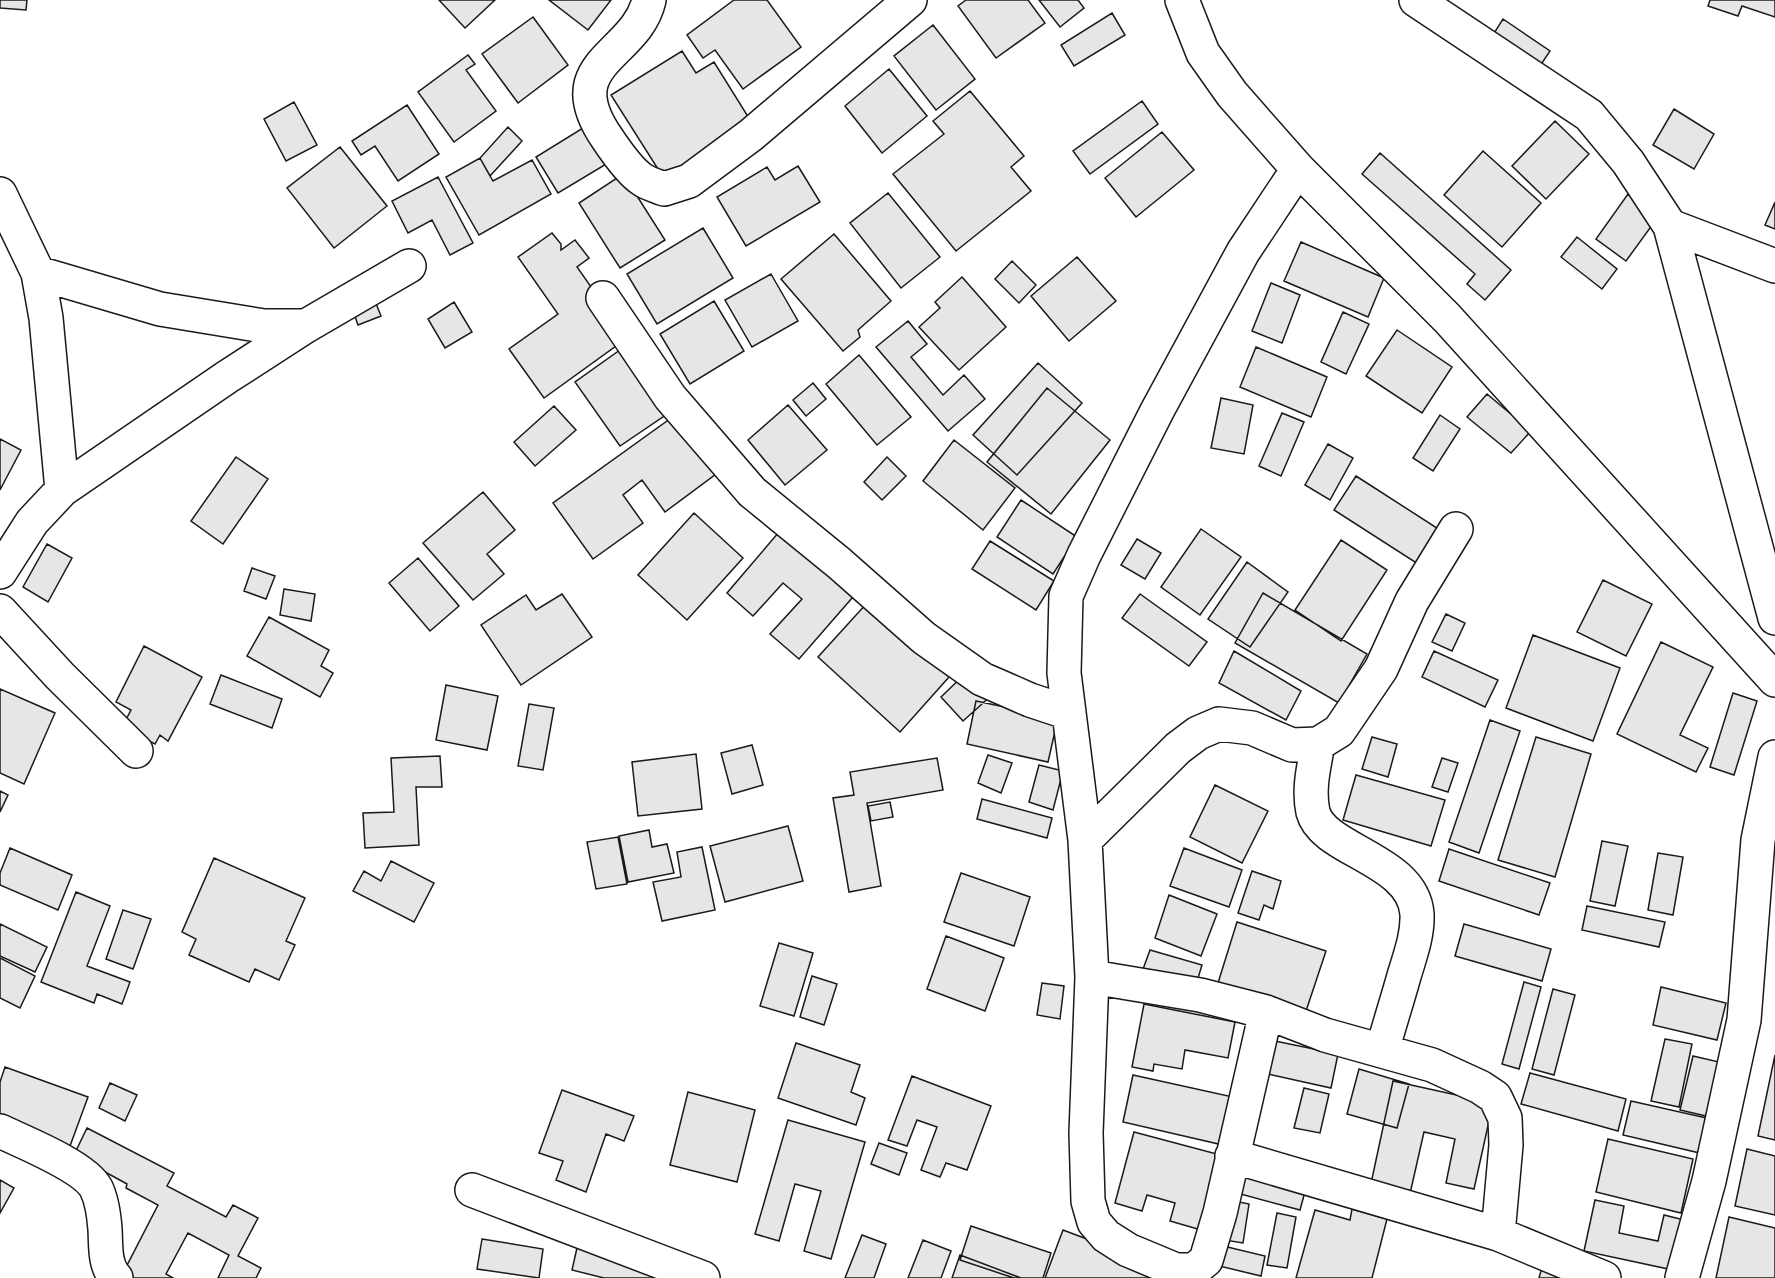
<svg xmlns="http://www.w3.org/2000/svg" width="1775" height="1278" font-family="Signika,sans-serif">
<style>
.building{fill:#e6e6e6;stroke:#1a1a1a;stroke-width:1.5}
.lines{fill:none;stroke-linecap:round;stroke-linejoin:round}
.minor-casing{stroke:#1a1a1a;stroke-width:36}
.minor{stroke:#fff;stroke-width:33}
</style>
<rect width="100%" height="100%" fill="#fff"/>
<!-- building -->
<path class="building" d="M0 0H27L26 10 0 8Z
M439 0H495L465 28Z
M549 0H611L588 30Z
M734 0H767L801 47 743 89 715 50 703 58 687 35Z
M966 0H1028L1045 23 996 58 958 6Z
M1039 0H1078L1084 8 1060 27Z
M1710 0H1775V17L1742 6 1738 16 1708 6Z
M1112 13 1125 35 1074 66 1061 45Z
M533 17 568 65 518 103 482 54Z
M1503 19 1550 51 1536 72 1489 41Z
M933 25 975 79 936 110 894 56Z
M682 51 696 73 714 62 752 123 663 177 611 95Z
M468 55 475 64 466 70 496 111 454 142 418 92Z
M889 69 927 116 882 153 845 106Z
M970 91 1024 156 1011 167 1031 191 956 251 893 174 944 134 933 121Z
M1142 101 1158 124 1090 174 1073 151Z
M294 102 317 145 286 161 264 119Z
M407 105 439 154 398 181 375 146 361 155 352 141Z
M1674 109 1714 134 1694 169 1653 145Z
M1555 121 1589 154 1546 199 1512 166Z
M591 123 613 160 558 193 536 157Z
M508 127 522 141 490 176 480 158Z
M1162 132 1194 170 1136 217 1105 178Z
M340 147 387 206 334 248 287 188Z
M1483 151 1541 203 1502 247 1444 195Z
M1380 153 1511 270 1485 300 1467 284 1475 274 1362 174Z
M480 158 493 181 532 160 551 194 479 235 446 177Z
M798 166 820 202 746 246 717 197 767 167 775 180Z
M623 174 665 240 620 268 579 203Z
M438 177 473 243 450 255 432 220 408 233 392 201Z
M888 193 940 257 901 288 850 223Z
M1628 194 1658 217 1626 261 1596 239Z
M1775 202V229L1765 225Z
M703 228 733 278 657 324 627 274Z
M552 233 561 244V250L575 240 589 258 577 267 627 338 544 398 509 349 558 314 518 257Z
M834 234 891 301 858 330 860 337 843 351 781 279Z
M1577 237 1617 269 1602 289 1561 257Z
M1301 242 1384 278 1368 317 1284 281Z
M1077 257 1116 301 1069 341 1031 296Z
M1012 261 1036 285 1019 303 995 279Z
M771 274 798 321 752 347 725 300Z
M962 277 1006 327 959 370 919 327 940 308 935 302Z
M1271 283 1300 295 1282 343 1252 331Z
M373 296 381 316 358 325 351 305Z
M714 301 744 351 690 384 660 334Z
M454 302 472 332 445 348 428 319Z
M1343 312 1369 324 1346 374 1321 362Z
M908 321 927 344 911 357 943 395 964 375 985 399 948 431 876 347Z
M1397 330 1452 367 1422 413 1366 376Z
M627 345 673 410 620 446 575 382Z
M1256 347 1327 377 1311 417 1240 387Z
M859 355 911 417 877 445 826 384Z
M1038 363 1082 403 1017 475 973 435Z
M813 383 826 399 806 416 793 400Z
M1047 388 1110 440 1051 514 987 462Z
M1487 394 1531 431 1511 453 1467 417Z
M1221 398 1253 405 1244 454 1211 448Z
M788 405 827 450 785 485 748 440Z
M554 406 576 430 535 466 514 442Z
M1282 413 1304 422 1281 476 1259 466Z
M1440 415 1460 429 1433 471 1413 458Z
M674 416 716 474 665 512 642 480 623 495 643 523 593 559 553 503Z
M0 439 21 450 0 490Z
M954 440 1015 488 983 530 923 481Z
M1328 444 1353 458 1330 500 1305 485Z
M236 457 268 479 223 544 191 521Z
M887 457 906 476 882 500 864 482Z
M1356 476 1440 530 1418 564 1334 510Z
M483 492 515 530 487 554 504 574 473 600 423 543Z
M1021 500 1077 537 1053 574 997 537Z
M694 513 743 558 687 620 638 575Z
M785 525 859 590 799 659 770 634 802 599 783 583 753 616 727 593Z
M1201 529 1241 557 1200 615 1161 587Z
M1137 539 1161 553 1145 579 1121 565Z
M1341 540 1387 570 1341 641 1295 610Z
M990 541 1054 581 1036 610 972 569Z
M47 544 72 558 48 602 23 587Z
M418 558 459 606 430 631 389 583Z
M1247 562 1288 592 1250 647 1208 619Z
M252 568 275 576 266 599 244 591Z
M1603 580 1652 604 1626 656 1577 632Z
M284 589 315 594 311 621 280 615Z
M1263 593 1367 654 1339 703 1235 643Z
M562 594 592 637 521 685 481 625 526 595 536 610Z
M1140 594 1207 642 1189 666 1122 618Z
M867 603 949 677 900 732 818 657Z
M1446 614 1465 623 1452 651 1432 642Z
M269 617 329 650 321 666 333 673 320 697 247 656Z
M1533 635 1620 668 1593 741 1506 708Z
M1661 642 1713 667 1680 735 1708 748 1696 772 1617 734Z
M144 646 202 677 168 741 160 735 155 744 122 727 131 710 116 702Z
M1234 651 1301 691 1286 720 1219 683Z
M1434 651 1498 680 1485 707 1422 677Z
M969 670 992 695 963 721 941 697Z
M221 675 282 699 272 728 210 704Z
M446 685 498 696 487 750 436 740Z
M0 689 55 713 24 784 0 773Z
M1733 693 1757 701 1734 775 1710 767Z
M976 701 1058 718 1048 762 967 744Z
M529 704 554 708 543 770 518 766Z
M1490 720 1520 731 1479 853 1449 842Z
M1372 737 1397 744 1388 777 1362 769Z
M1536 737 1591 754 1555 877 1498 860Z
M752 745 763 785 732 794 721 753Z
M696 754 702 809 638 816 632 762Z
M988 755 1012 763 1001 793 978 783Z
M440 756 442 787H416L419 845 365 848 363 813 394 812 391 758Z
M937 758 943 790 867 803 881 886 849 892 833 798 854 795 850 772Z
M1442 758 1458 763 1448 792 1432 787Z
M1039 765 1063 771 1053 810 1029 802Z
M1356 775 1445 800 1431 846 1343 820Z
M1215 785 1268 811 1242 863 1190 837Z
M0 791 8 795 0 812Z
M982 799 1052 818 1047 838 977 819Z
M890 802 893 817 871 821 868 806Z
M788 826 803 881 725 902 710 846Z
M649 830 652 847 667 844 674 873 628 882 619 836Z
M618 837 627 884 596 889 587 842Z
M1602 841 1628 846 1615 906 1590 901Z
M702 847 715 910 662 921 653 882 681 877 677 852Z
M10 848 72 875 58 910 0 885V873Z
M1184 848 1242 870 1229 907 1170 886Z
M1449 849 1550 883 1539 915 1439 881Z
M1658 853 1683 857 1673 915 1648 910Z
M214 858 305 898 286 941 295 945 279 980 255 969 249 982 189 955 196 939 182 932Z
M391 861 434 883 414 922 353 891 364 871 381 881Z
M1252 871 1281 881 1273 909 1264 905 1259 920 1238 913Z
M961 873 1030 897 1014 946 944 922Z
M76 892 110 906 87 966 130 982 122 1004 97 994 94 1003 41 982Z
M1169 895 1217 914 1201 956 1155 938Z
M1587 906 1665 922 1659 947 1582 930Z
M123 910 151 919 133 969 106 959Z
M1237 922 1326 951 1306 1011 1218 983Z
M0 924 47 947 35 972 0 956Z
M1464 924 1551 949 1542 981 1455 956Z
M946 936 1004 958 985 1011 927 989Z
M779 943 813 953 794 1016 760 1006Z
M1150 950 1202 965 1195 988 1142 972Z
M0 958 35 976 20 1008 0 998Z
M812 976 837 984 824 1025 800 1017Z
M1524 982 1541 987 1519 1069 1502 1064Z
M1042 983 1064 986 1060 1019 1037 1015Z
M1661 987 1726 1003 1717 1040 1653 1025Z
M1553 989 1575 995 1554 1075 1532 1069Z
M1144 1004 1235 1022 1228 1058 1185 1050 1182 1069 1154 1064 1153 1071 1132 1067Z
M1665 1039 1692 1044 1679 1107 1651 1101Z
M1275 1041 1338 1054 1331 1088 1268 1074Z
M796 1043 860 1065 851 1092 865 1098 856 1125 778 1098Z
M1775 1055V1140L1758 1136Z
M1693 1056 1719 1062 1706 1116 1680 1110Z
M5 1067 88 1097 70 1146 0 1121V1082Z
M1359 1069 1409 1084 1397 1128 1347 1114Z
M1530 1073 1626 1099 1618 1131 1521 1104Z
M1133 1075 1233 1097 1223 1145 1123 1122Z
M912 1076 991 1106 967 1170 946 1163 940 1177 921 1170 937 1127 917 1120 907 1146 888 1140Z
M1393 1081 1493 1103 1474 1189 1446 1183 1455 1139 1424 1132 1409 1198 1370 1188Z
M110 1083 137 1095 125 1121 99 1108Z
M1304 1088 1329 1094 1320 1133 1294 1128Z
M562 1090 634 1116 624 1141 606 1134 586 1192 556 1180 563 1161 539 1153Z
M688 1092 755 1110 737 1182 670 1165Z
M1631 1101 1711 1119 1704 1154 1623 1135Z
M788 1120 865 1142 831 1259 804 1251 821 1191 795 1184 779 1241 755 1234Z
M87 1128 174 1173 167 1186 226 1217 233 1205 258 1218 238 1256 261 1268 256 1278H218L229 1255 188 1233 166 1274 173 1278H127L122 1275 158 1205 126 1188 127 1184 74 1155Z
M1134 1132 1228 1157 1208 1232 1170 1221 1175 1203 1147 1195 1142 1211 1115 1203Z
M1608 1139 1693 1159 1681 1213 1596 1192Z
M879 1143 907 1153 899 1175 871 1164Z
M1747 1149 1775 1156V1215L1735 1206Z
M1239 1170 1306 1188 1300 1210 1233 1192Z
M0 1180 14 1188 0 1213Z
M1230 1200 1249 1204 1243 1243 1224 1240Z
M1595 1200 1624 1206 1619 1233 1658 1241 1664 1215 1684 1220 1673 1270 1584 1251Z
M1352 1209 1387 1219 1372 1278H1296L1315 1210 1350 1220Z
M1277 1213 1296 1217 1287 1268 1267 1265Z
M1729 1217 1775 1228V1278H1716Z
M971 1226 1051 1253 1043 1278H1014L960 1260Z
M1063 1230 1153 1264 1148 1278H1045Z
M862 1235 886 1244 874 1278H845Z
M482 1239 543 1249 539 1278 477 1269Z
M579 1239 698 1278H604L572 1270Z
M923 1240 951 1251 941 1278H908Z
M1219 1245 1265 1256 1261 1276 1215 1265Z
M960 1255 1021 1278H952Z
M1542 1267 1580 1278H1539Z"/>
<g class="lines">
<!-- minor casing -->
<g class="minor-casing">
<path id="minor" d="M649 0C636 57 555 62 607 138 615 150 630 172 643 180 649 184 657 186 664 189L689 181 751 135 910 0
M1182 0 1203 53 1232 94 1298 169 1447 318 1775 680
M1416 0 1589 115 1628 162 1670 226 1775 618
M0 194 38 273 46 318 62 490
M1670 226 1775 266
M38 273 160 309 264 326H306
M603 298 670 397 752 492 839 563 924 638 982 679 1030 700 1069 713
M0 572 32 522 62 490 227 377 306 326 409 266
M0 611 60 676 136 751
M1318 744C1314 766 1308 789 1313 812 1323 851 1413 859 1417 914 1418 935 1410 956 1404 976 1397 1001 1389 1026 1382 1051
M1085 840 1178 748 1198 733 1219 724 1252 728 1292 745 1318 744 1339 731 1381 669 1412 601 1456 529
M1092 977 1200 995 1266 1012 1325 1035 1432 1065 1480 1087 1495 1097 1505 1118 1506 1145 1498 1234
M1266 1012 1220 1213 1206 1260 1194 1270H1176L1128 1250 1106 1236 1094 1222 1088 1201 1086 1133 1092 977 1085 840 1064 673 1066 596 1084 555 1157 411 1243 252 1298 169
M0 1131C23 1142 84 1166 96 1188 102 1200 104 1216 105 1229 106 1246 104 1265 116 1278
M1232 1156 1498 1234 1604 1278
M472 1190 703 1278
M1682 1278 1709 1181 1744 1020 1758 840 1775 757"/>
</g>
<!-- minor -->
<use href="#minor" class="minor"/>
</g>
</svg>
